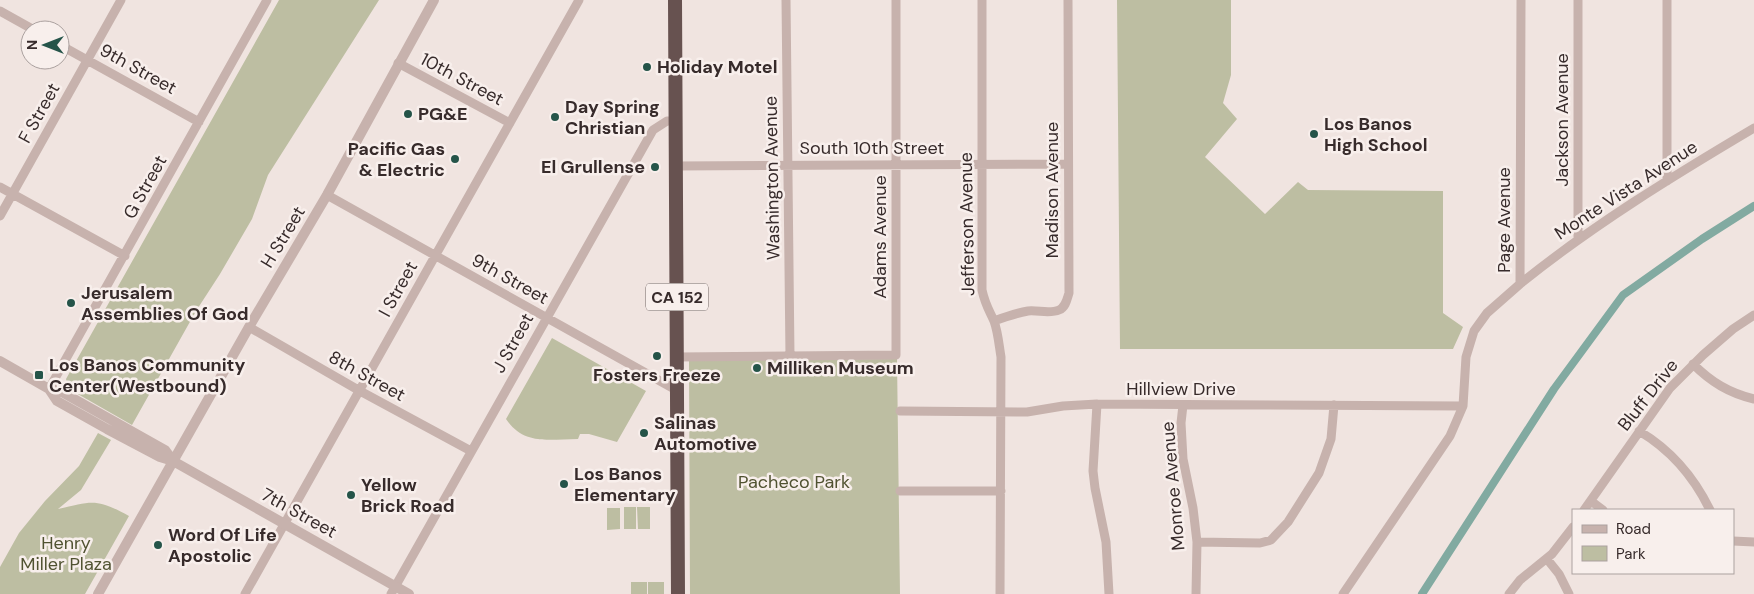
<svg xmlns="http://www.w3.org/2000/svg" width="1754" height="594" font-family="'DM Sans',sans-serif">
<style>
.green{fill:#bdbea2}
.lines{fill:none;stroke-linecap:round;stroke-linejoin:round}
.stream{stroke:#82aaa1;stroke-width:2}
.canal{stroke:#82aaa1;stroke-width:8}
.minor{stroke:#c7b2ad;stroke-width:9}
.tertiary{stroke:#c7b2ad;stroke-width:10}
.trunk{stroke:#675250;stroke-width:14}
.poi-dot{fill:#255449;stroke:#f8efec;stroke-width:2}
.labels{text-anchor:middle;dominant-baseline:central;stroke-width:5;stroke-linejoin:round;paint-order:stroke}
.shield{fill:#f8efec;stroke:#716665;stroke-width:1}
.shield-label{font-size:16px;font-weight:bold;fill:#372b2b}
.poi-label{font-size:18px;font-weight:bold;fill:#372b2b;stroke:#f8efec;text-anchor:start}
.street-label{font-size:18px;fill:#372b2b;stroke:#f8efec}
.park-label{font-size:18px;fill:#505231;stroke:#f8efec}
</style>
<rect width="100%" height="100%" fill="#f0e4e0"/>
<!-- green -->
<path class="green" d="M279 0H379L268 175 252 219 220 274 196 311 132 425 69 389 66 379Z
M1117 0H1231V75L1223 103 1237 119 1205 157 1265 214 1298 182 1308 190 1443 191V313L1463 327 1453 349H1120Z
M552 338 646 391 617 442 589 434H580L578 439C549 439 524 446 506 419Z
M897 359 900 594H690L689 360Z
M98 433 111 440 81 490 58 509C93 501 96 498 129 516L85 594H0V567L19 533 45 501 79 466Z
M624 507H636V529H624Z
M637 507H650V529H638Z
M607 508H620V529L607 530Z
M631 582H647V594H631Z
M648 582H664V594H648Z"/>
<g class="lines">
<!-- stream -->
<path class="stream" d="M1574 360 1577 355"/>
<!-- canal -->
<path class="canal" d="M1422 594 1554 389 1623 295 1702 239 1754 206"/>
<!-- minor -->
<path class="minor" d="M786 0 790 356
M982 0V290C985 304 988 308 994 321 998 332 999 345 1001 357L1000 594
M1578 0V239
M1667 0V181
M0 11 34 30
M60 45 199 122
M398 63 510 123
M676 166 1068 164
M0 187 125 256
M327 195 678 391
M0 216 121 0
M1520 284C1593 225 1673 176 1754 128
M994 321C1005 317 1016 313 1028 311 1038 310 1050 314 1059 310 1066 307 1067 299 1069 293L1068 0
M249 327 360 391 471 451
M677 357 896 355V0
M1693 364C1711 382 1729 393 1754 399
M49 389 267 0
M1097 404 1093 471 1095 488 1106 542 1109 594
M1183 405 1181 423 1183 459 1193 508 1197 542 1196 594
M900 411 1027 412 1063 406 1097 404 1463 406
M1639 431C1671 450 1694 477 1710 510
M900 491H1001
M1591 501 1603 510
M1584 510 1670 388 1703 355 1733 329 1754 315
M1733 541 1754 542
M1197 542 1260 543 1271 540 1288 522 1319 473 1331 439 1334 405
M1547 559 1559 574 1569 594
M245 594 579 0
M391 594 653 130 667 121H676
M1343 594 1450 436 1463 406 1466 357 1474 331 1487 313 1520 284 1521 0
M1509 594 1520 580 1552 554 1573 527"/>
<!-- tertiary -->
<path class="tertiary" d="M0 361 49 389 60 391 165 450 173 461
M49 389 57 401 107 429 160 457 173 461 409 594
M98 594 249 327 327 195 434 0"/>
<!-- trunk -->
<path class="trunk" d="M675 0 678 594"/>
</g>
<!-- markers -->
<g class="poi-dot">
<circle cx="647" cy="67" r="5"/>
<circle cx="408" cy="114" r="5"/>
<circle cx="555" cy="117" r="5"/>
<circle cx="1314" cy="134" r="5"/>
<circle cx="455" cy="159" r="5"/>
<circle cx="655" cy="167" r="5"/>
<circle cx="71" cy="303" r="5"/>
<circle cx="657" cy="356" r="5"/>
<circle cx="757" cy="368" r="5"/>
<rect x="34" y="370" width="10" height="10" rx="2.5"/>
<circle cx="644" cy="433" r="5"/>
<circle cx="564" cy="484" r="5"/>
<circle cx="351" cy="495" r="5"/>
<circle cx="158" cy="545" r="5"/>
</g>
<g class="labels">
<!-- shield labels -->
<rect class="shield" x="646" y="283.5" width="62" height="27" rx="4"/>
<g class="shield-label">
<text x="677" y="297">CA 152</text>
</g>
<!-- poi labels -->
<g class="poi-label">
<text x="657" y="67">Holiday Motel</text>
<text x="565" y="107">Day Spring<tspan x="565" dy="21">Christian</tspan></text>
<text x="418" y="114">PG&amp;E</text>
<text x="1324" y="124">Los Banos<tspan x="1324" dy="21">High School</tspan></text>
<text x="445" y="149" text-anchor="end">Pacific Gas<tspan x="445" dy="21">&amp; Electric</tspan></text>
<text x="645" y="167" text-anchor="end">El Grullense</text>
<text x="81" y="293">Jerusalem<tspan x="81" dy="21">Assemblies Of God</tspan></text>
<text x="49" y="365">Los Banos Community<tspan x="49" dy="21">Center(Westbound)</tspan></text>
<text x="767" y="368">Milliken Museum</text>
<text x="657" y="375" text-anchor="middle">Fosters Freeze</text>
<text x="654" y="423">Salinas<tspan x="654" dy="21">Automotive</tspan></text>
<text x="574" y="474">Los Banos<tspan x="574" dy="21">Elementary</tspan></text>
<text x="361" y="485">Yellow<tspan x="361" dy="21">Brick Road</tspan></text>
<text x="168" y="535">Word Of Life<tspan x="168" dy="21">Apostolic</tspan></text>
</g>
<!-- street labels -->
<g class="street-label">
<text transform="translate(138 69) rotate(29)">9th Street</text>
<text transform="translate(462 79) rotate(28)">10th Street</text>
<text transform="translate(39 113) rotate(-61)">F Street</text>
<text transform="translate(1562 120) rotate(-90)">Jackson Avenue</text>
<text x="872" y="148">South 10th Street</text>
<text transform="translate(772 178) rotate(-91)">Washington Avenue</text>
<text transform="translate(145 187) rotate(-61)">G Street</text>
<text transform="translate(1052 190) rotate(-90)">Madison Avenue</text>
<text transform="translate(1626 190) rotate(-33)">Monte Vista Avenue</text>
<text transform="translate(1504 220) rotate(-90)">Page Avenue</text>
<text transform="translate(967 224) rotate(-91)">Jefferson Avenue</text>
<text transform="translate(283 237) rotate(-59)">H Street</text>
<text transform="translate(880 237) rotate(-90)">Adams Avenue</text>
<text transform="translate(510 279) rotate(29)">9th Street</text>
<text transform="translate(398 289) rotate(-61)">I Street</text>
<text transform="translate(513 343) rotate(-61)">J Street</text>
<text transform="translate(367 376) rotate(29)">8th Street</text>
<text x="1181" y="389">Hillview Drive</text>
<text transform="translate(1648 395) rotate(-52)">Bluff Drive</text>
<text transform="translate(1173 486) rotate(-95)">Monroe Avenue</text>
<text transform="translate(299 513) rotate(29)">7th Street</text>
</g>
<!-- park labels -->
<g class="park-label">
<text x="794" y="482">Pacheco Park</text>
<text x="66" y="543">Henry<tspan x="66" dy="21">Miller Plaza</tspan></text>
</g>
</g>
<!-- legend -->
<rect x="1572" y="509" width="162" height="65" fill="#f8efec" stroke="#aba19f"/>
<rect x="1582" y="525" width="25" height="8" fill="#c7b2ad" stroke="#aba19f"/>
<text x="1616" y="534" font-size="15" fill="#372b2b">Road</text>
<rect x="1582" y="546" width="25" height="15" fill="#bdbea2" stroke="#aba19f"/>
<text x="1616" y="559" font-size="15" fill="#372b2b">Park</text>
<!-- north arrow -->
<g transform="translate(45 45) rotate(270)"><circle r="24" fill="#f8efec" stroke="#aba19f"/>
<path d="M0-4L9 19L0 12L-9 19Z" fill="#255449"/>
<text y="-8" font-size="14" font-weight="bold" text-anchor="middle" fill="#372b2b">N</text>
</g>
</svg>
